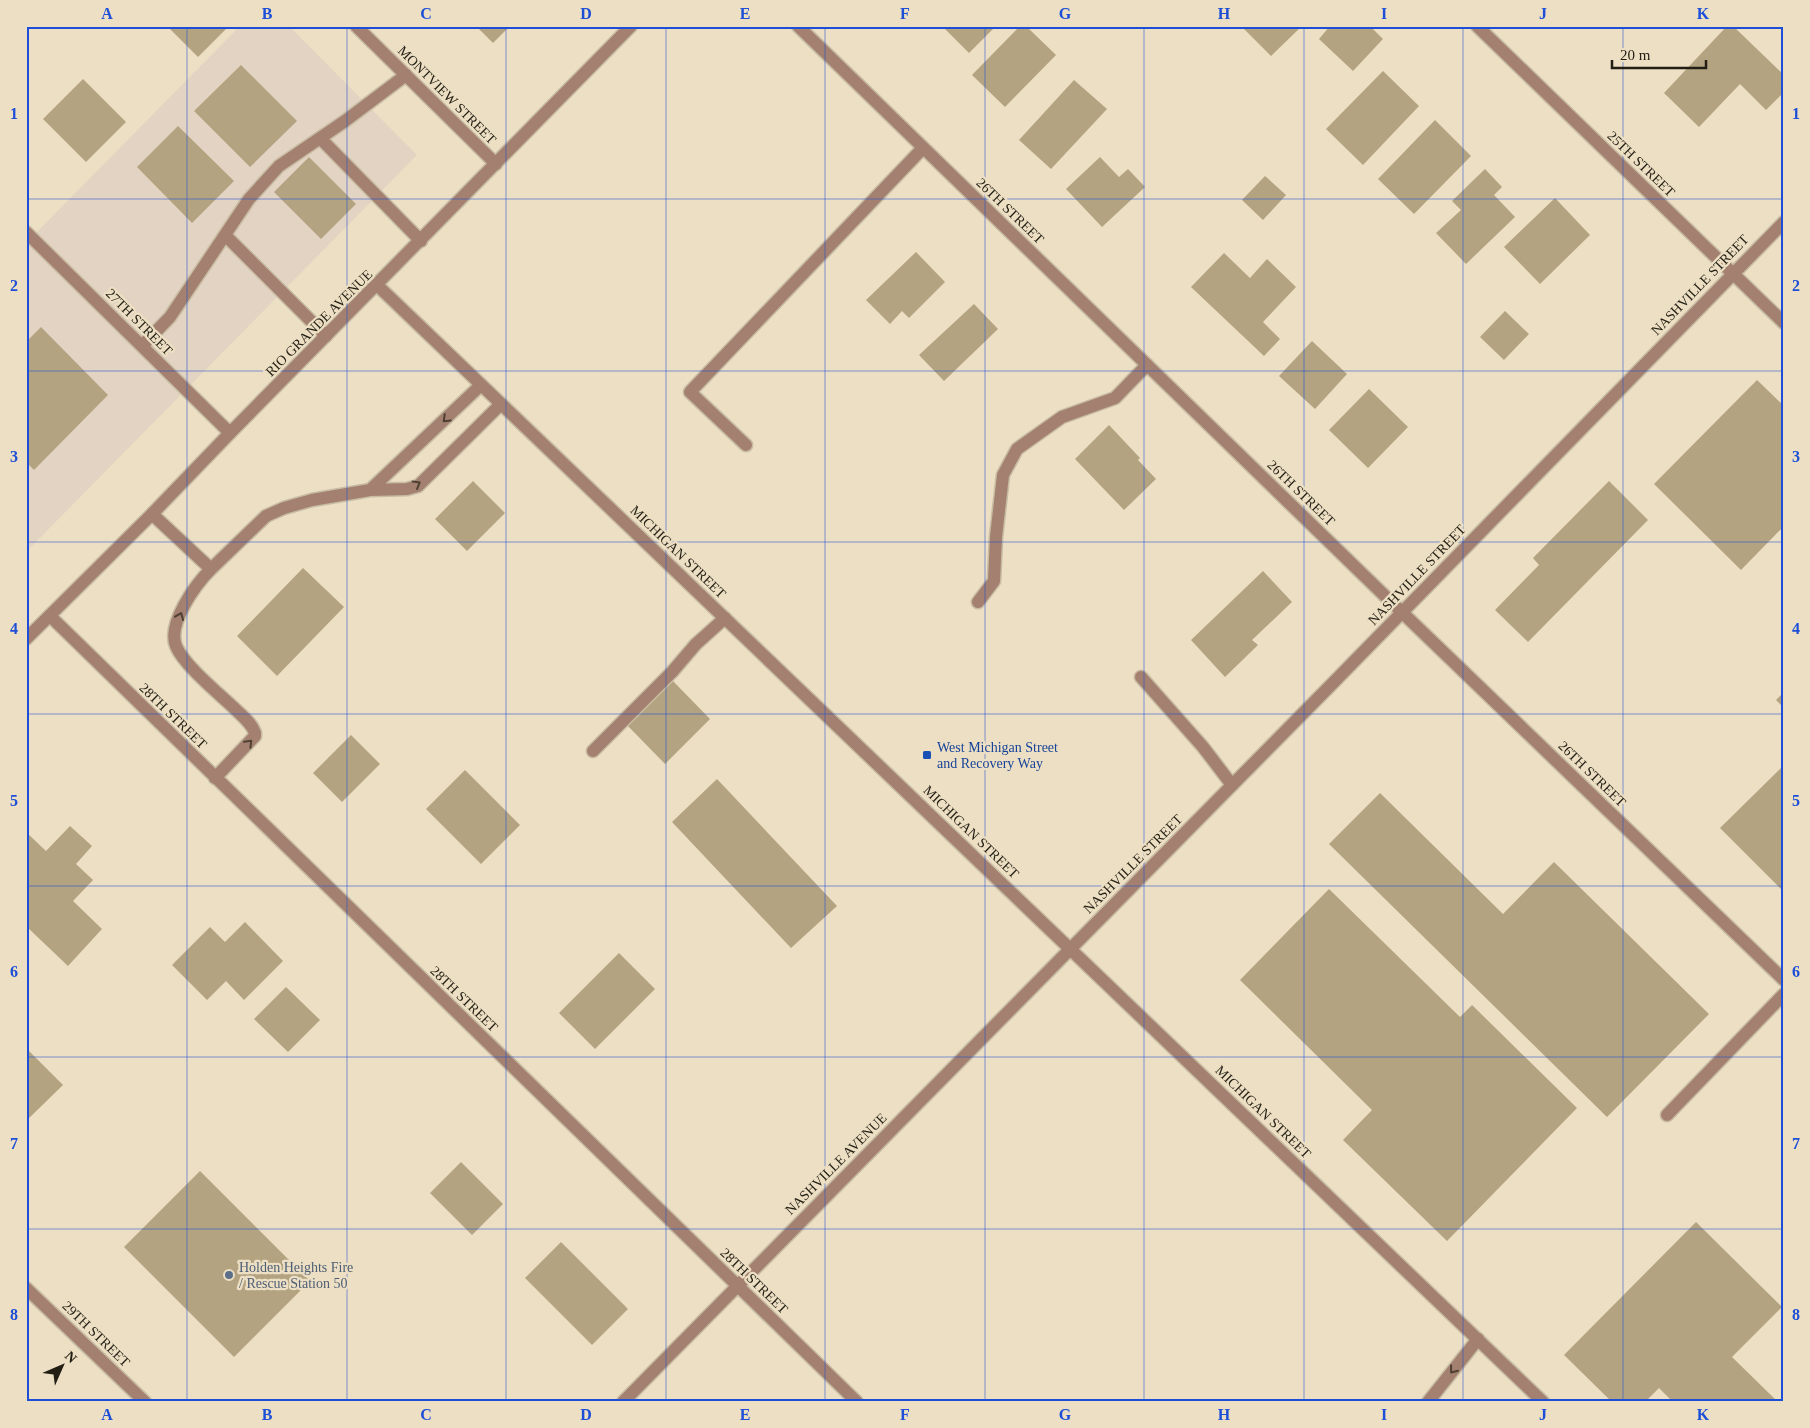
<svg xmlns="http://www.w3.org/2000/svg" width="1810" height="1428" font-family="'Times New Roman',serif">
<style>
.commercial{fill:#e3d3c2}
.building{fill:#b4a381}
.lines{fill:none;stroke-linecap:round;stroke-linejoin:round}
.service-casing{stroke:#c8bca4;stroke-width:15}
.minor-casing{stroke:#c8bca4;stroke-width:15}
.tertiary-casing{stroke:#c8bca4;stroke-width:15}
.service{stroke:#a3806f;stroke-width:12}
.minor{stroke:#a3806f;stroke-width:12}
.tertiary{stroke:#a3806f;stroke-width:12}
.oneway{stroke:#504034}
.grid{fill:none;stroke:#1d4ed8;stroke-width:1;stroke-opacity:0.55}
.transit-dot{fill:#1a4fb4;stroke:#ecdfc3;stroke-width:2}
.service-dot{fill:#5c6f8a;stroke:#ecdfc3;stroke-width:2}
.labels{text-anchor:middle;dominant-baseline:central;stroke-width:4.5;stroke-linejoin:round;paint-order:stroke}
.street-label{font-size:14px;fill:#231e14;stroke:#ecdfc3}
.transit-label{font-size:14px;fill:#164399;stroke:#ecdfc3;text-anchor:start}
.service-label{font-size:14px;fill:#4e5e75;stroke:#ecdfc3;text-anchor:start}
.neatline{fill:none;stroke:#1d4ed8;stroke-width:2}
.grid-label{font-size:16px;text-anchor:middle;font-weight:bold;fill:#1d4ed8}
</style>
<rect width="100%" height="100%" fill="#ecdfc3"/>
<!-- commercial -->
<path class="commercial" d="M240 26H289L417 155 26 552V243Z"/>
<!-- building -->
<path class="building" d="M167 26H229L198 57Z
M476 26H510L493 43Z
M942 26H996L969 53Z
M1020 26H1026L1056 55 1005 107 972 75Z
M1241 26H1302L1271 56Z
M1330 26H1370L1383 39 1353 71 1319 39Z
M1727 26H1733L1784 75V92L1766 110 1740 84 1699 127 1664 93Z
M241 65 297 121 250 167 194 111Z
M1383 71 1419 106 1363 165 1326 129Z
M83 79 126 122 86 162 43 119Z
M1074 80 1107 109 1051 169 1019 140Z
M1435 120 1471 156 1414 214 1378 179Z
M178 126 234 181 192 223 137 167Z
M309 157 356 204 321 239 274 192Z
M1100 157 1119 177 1128 169 1145 187 1102 227 1066 189Z
M1485 169 1502 187 1494 195 1515 217 1466 264 1436 233 1461 210 1452 201Z
M1265 176 1286 195 1263 220 1242 200Z
M1555 198 1590 235 1540 284 1504 247Z
M916 252 945 282 909 318 902 311 890 324 866 300Z
M1224 253 1250 278 1267 259 1296 287 1263 322 1280 339 1264 356 1191 287Z
M974 304 998 329 944 381 919 355Z
M1505 311 1529 334 1504 360 1480 337Z
M41 327 108 395 34 470 26 462V342Z
M1312 341 1347 374 1315 409 1279 376Z
M1757 380 1784 406V526L1741 570 1654 484Z
M1369 389 1408 427 1368 468 1329 430Z
M1109 425 1140 458 1138 460 1156 479 1124 510 1075 459Z
M473 481 505 513 467 551 435 519Z
M1609 481 1648 520 1528 642 1495 610 1539 565 1533 558Z
M303 568 344 607 277 676 237 636Z
M1263 571 1292 602 1252 640 1258 645 1225 677 1191 640Z
M672 680 710 719 665 764 627 725Z
M1784 692V708L1776 700Z
M351 735 380 764 342 802 313 773Z
M1784 765V892L1720 828Z
M465 770 520 825 481 864 426 809Z
M717 779 837 906 791 948 672 822Z
M1380 793 1503 914 1554 862 1709 1014 1607 1117 1329 844Z
M70 826 92 846 76 864 93 880 73 901 102 929 68 966 26 926V832L46 851Z
M1329 889 1460 1017 1472 1005 1577 1108 1447 1241 1343 1140 1372 1110 1240 980Z
M245 922 283 961 244 1000 226 981 207 1000 172 965 210 927 225 942Z
M619 953 655 989 595 1049 559 1013Z
M286 987 320 1020 288 1052 254 1019Z
M26 1048 63 1085 26 1121Z
M461 1162 503 1204 472 1235 430 1193Z
M200 1171 310 1281 234 1357 124 1247Z
M1696 1222 1782 1307 1732 1357 1778 1402H1673L1659 1388 1645 1402H1612L1564 1355Z
M561 1242 628 1309 592 1345 525 1278Z"/>
<g class="lines">
<!-- service casing -->
<g class="service-casing">
<path id="service" d="M320 138 421 241
M225 235 326 336
M142 346 170 317 249 199 279 166 345 121 406 75
M746 445 690 392 923 148
M370 490 481 385
M152 514 211 569C195 585 167 624 176 646 183 664 218 693 233 707 241 715 252 723 255 733V736L215 778
M211 569 266 516 284 508 312 500 370 490 407 489 418 486 501 404
M978 602 994 581 996 537 1003 475 1017 449 1062 417 1115 398 1147 365
M1141 677 1203 747 1232 785
M593 751 672 672 696 644 725 618
M1667 1115 1784 994
M1428 1402 1478 1339"/>
</g>
<!-- minor casing -->
<g class="minor-casing">
<path id="minor" d="M356 26 496 164
M798 26 1384 595 1784 980
M1477 26 1784 323
M26 232 230 433
M50 616 857 1402
M26 1288 145 1402
M623 1402 1330 686 1784 222"/>
</g>
<!-- tertiary casing -->
<g class="tertiary-casing">
<path id="tertiary" d="M377 285 1543 1402
M26 639 152 514 230 433 631 26"/>
</g>
<!-- service -->
<use href="#service" class="service"/>
<!-- minor -->
<use href="#minor" class="minor"/>
<!-- tertiary -->
<use href="#tertiary" class="tertiary"/>
</g>
<!-- one-way arrows -->
<defs><path id="oneway-chevron" d="M-2-3.5L2.5 0L-2 3.5" fill="none" stroke-width="1.6" stroke-linecap="round" stroke-linejoin="round" transform="scale(1.25)"/></defs>
<g class="oneway">
<use href="#oneway-chevron" transform="translate(446 419) rotate(136)"/>
<use href="#oneway-chevron" transform="translate(417 484) rotate(-30)"/>
<use href="#oneway-chevron" transform="translate(180 616) rotate(-68)"/>
<use href="#oneway-chevron" transform="translate(249 743) rotate(-46)"/>
<use href="#oneway-chevron" transform="translate(1453 1370) rotate(128)"/>
</g>
<!-- grid -->
<path class="grid" d="M187 26V1402M347 26V1402M506 26V1402M666 26V1402M825 26V1402M985 26V1402M1144 26V1402M1304 26V1402M1463 26V1402M1623 26V1402M26 199H1784M26 371H1784M26 542H1784M26 714H1784M26 886H1784M26 1057H1784M26 1229H1784"/>
<!-- markers -->
<rect class="transit-dot" x="922" y="750" width="10" height="10" rx="2.5"/>
<circle class="service-dot" cx="229" cy="1275" r="5"/>
<g class="labels">
<!-- street labels -->
<g class="street-label">
<text transform="translate(447 95) rotate(45)">MONTVIEW STREET</text>
<text transform="translate(1641 164) rotate(44)">25TH STREET</text>
<text transform="translate(1010 211) rotate(44)">26TH STREET</text>
<text transform="translate(1700 285) rotate(-46)">NASHVILLE STREET</text>
<text transform="translate(139 322) rotate(45)">27TH STREET</text>
<text transform="translate(319 323) rotate(-45)">RIO GRANDE AVENUE</text>
<text transform="translate(1301 493) rotate(44)">26TH STREET</text>
<text transform="translate(678 552) rotate(44)">MICHIGAN STREET</text>
<text transform="translate(1417 575) rotate(-46)">NASHVILLE STREET</text>
<text transform="translate(173 716) rotate(44)">28TH STREET</text>
<text transform="translate(1592 774) rotate(44)">26TH STREET</text>
<text transform="translate(971 832) rotate(44)">MICHIGAN STREET</text>
<text transform="translate(1133 864) rotate(-45)">NASHVILLE STREET</text>
<text transform="translate(464 999) rotate(44)">28TH STREET</text>
<text transform="translate(1263 1112) rotate(44)">MICHIGAN STREET</text>
<text transform="translate(836 1164) rotate(-45)">NASHVILLE AVENUE</text>
<text transform="translate(754 1281) rotate(44)">28TH STREET</text>
<text transform="translate(96 1334) rotate(44)">29TH STREET</text>
</g>
<!-- transit labels -->
<g class="transit-label">
<text x="937" y="747">West Michigan Street<tspan x="937" dy="16">and Recovery Way</tspan></text>
</g>
<!-- service labels -->
<g class="service-label">
<text x="239" y="1267">Holden Heights Fire<tspan x="239" dy="16">/ Rescue Station 50</tspan></text>
</g>
</g>
<!-- border -->
<rect width="1810" height="1428" fill="none" stroke="#ecdfc3" stroke-width="55"/>
<!-- north arrow -->
<g transform="translate(62 1366) rotate(45)" stroke="#ecdfc3" stroke-width="4" paint-order="stroke">
<path d="M0-4L9 19L0 12L-9 19Z" fill="#231e14"/>
<text y="-8" font-size="14" font-weight="bold" text-anchor="middle" fill="#231e14">N</text>
</g>
<!-- scale -->
<path d="M1612 60v8h94v-8" fill="none" stroke="#231e14" stroke-width="2.5"/>
<text x="1620" y="60" font-size="15" fill="#231e14" stroke="#ecdfc3" stroke-width="4" paint-order="stroke">20 m</text>
<rect x="28" y="28" width="1754" height="1372" class="neatline"/>
<g class="grid-label">
<text x="107" y="19">A</text>
<text x="267" y="19">B</text>
<text x="426" y="19">C</text>
<text x="586" y="19">D</text>
<text x="745" y="19">E</text>
<text x="905" y="19">F</text>
<text x="1065" y="19">G</text>
<text x="1224" y="19">H</text>
<text x="1384" y="19">I</text>
<text x="1543" y="19">J</text>
<text x="1703" y="19">K</text>
<text x="14" y="119">1</text>
<text x="1796" y="119">1</text>
<text x="14" y="291">2</text>
<text x="1796" y="291">2</text>
<text x="14" y="462">3</text>
<text x="1796" y="462">3</text>
<text x="14" y="634">4</text>
<text x="1796" y="634">4</text>
<text x="14" y="806">5</text>
<text x="1796" y="806">5</text>
<text x="14" y="977">6</text>
<text x="1796" y="977">6</text>
<text x="14" y="1149">7</text>
<text x="1796" y="1149">7</text>
<text x="14" y="1320">8</text>
<text x="1796" y="1320">8</text>
<text x="107" y="1420">A</text>
<text x="267" y="1420">B</text>
<text x="426" y="1420">C</text>
<text x="586" y="1420">D</text>
<text x="745" y="1420">E</text>
<text x="905" y="1420">F</text>
<text x="1065" y="1420">G</text>
<text x="1224" y="1420">H</text>
<text x="1384" y="1420">I</text>
<text x="1543" y="1420">J</text>
<text x="1703" y="1420">K</text>
</g>
</svg>
